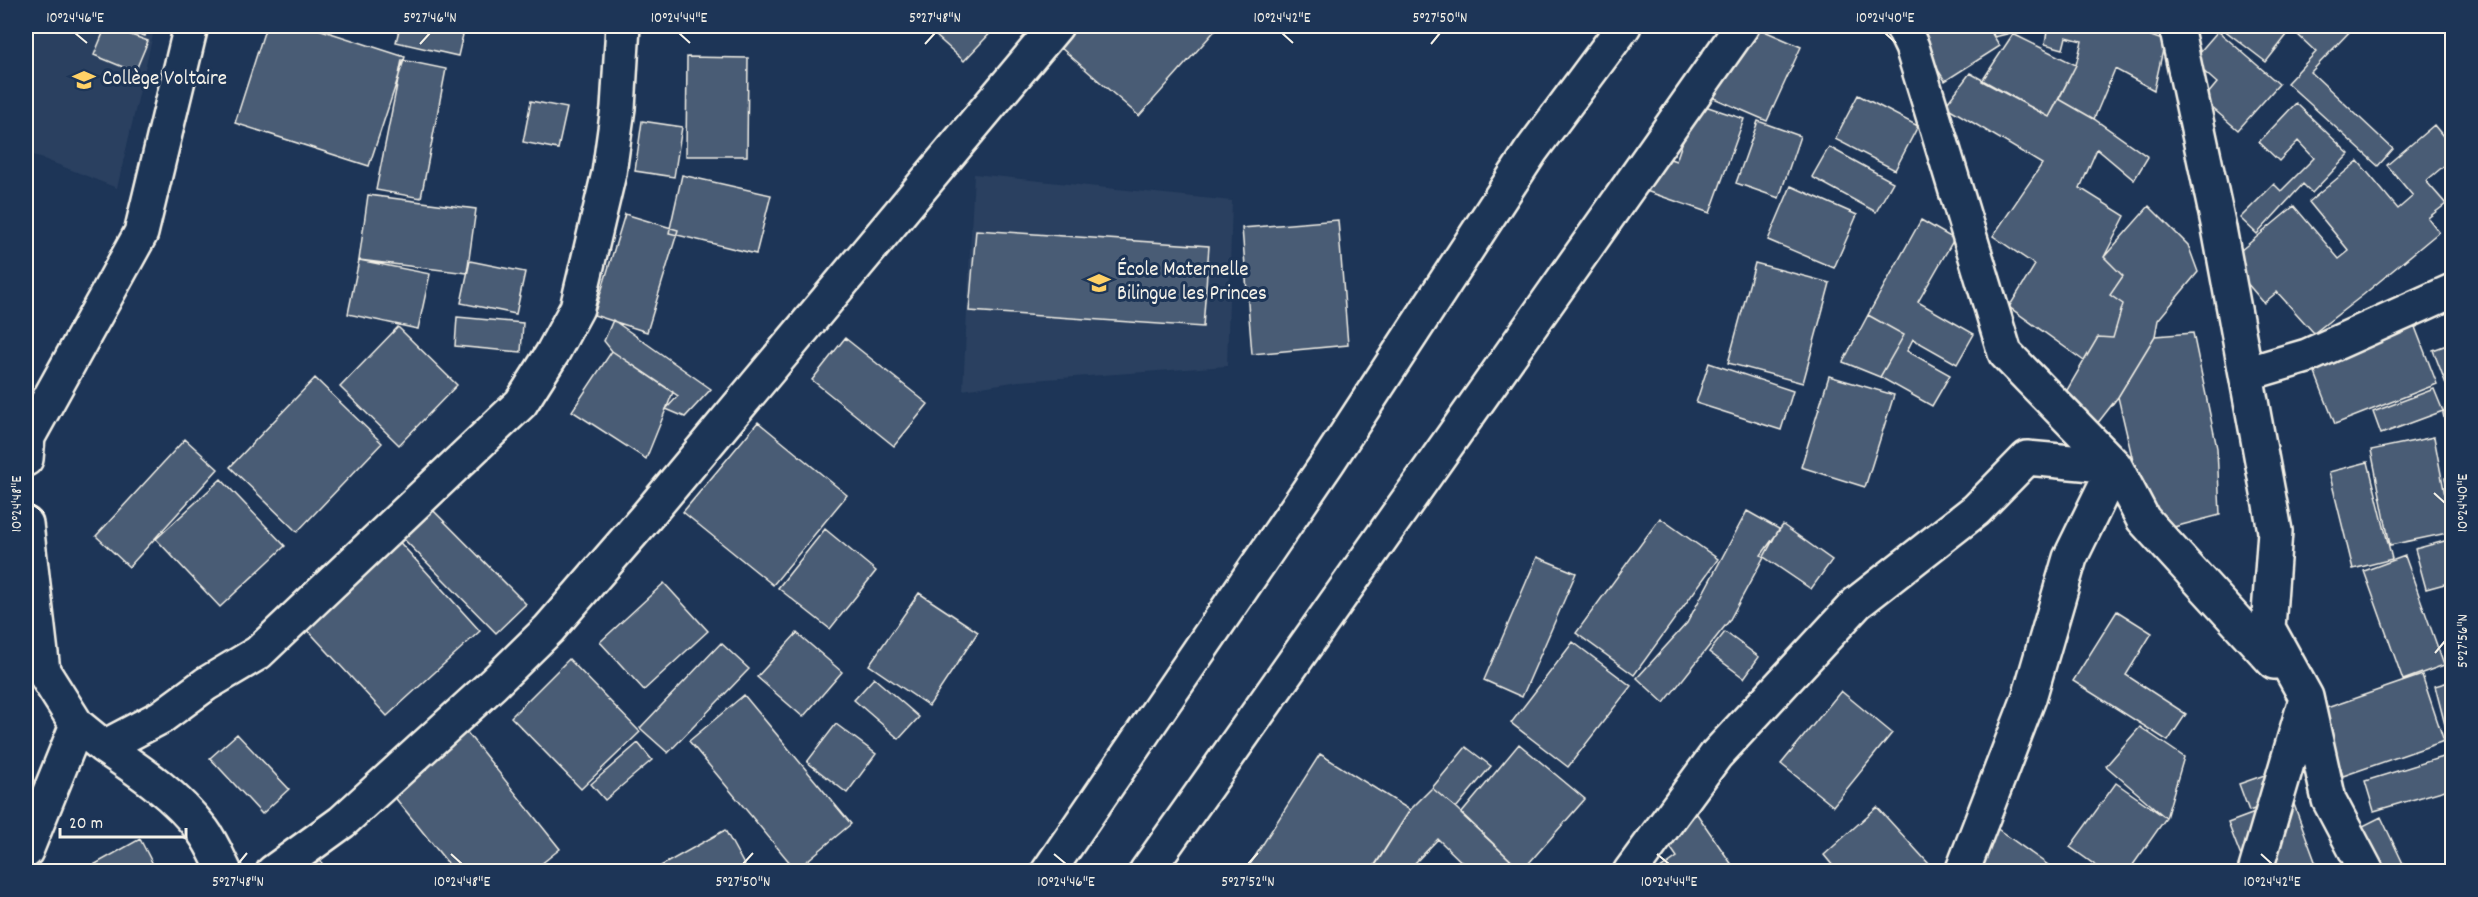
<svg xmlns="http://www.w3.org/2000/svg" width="2478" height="897" font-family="Dekko,sans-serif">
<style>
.built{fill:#2a4060}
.building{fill:#485b74;stroke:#f4f1e8;stroke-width:1.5}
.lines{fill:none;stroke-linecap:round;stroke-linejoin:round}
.minor-casing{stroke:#f4f1e8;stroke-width:38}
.major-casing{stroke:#f4f1e8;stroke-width:38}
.minor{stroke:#1d3557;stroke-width:33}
.major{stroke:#1d3557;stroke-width:33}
.ticks{fill:none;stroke:#f4f1e8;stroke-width:2}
.labels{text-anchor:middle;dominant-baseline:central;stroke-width:6;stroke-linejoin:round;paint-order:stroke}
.poi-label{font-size:21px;fill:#f4f1e8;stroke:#1d3557;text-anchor:start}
.neatline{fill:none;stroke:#f4f1e8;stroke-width:2}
.ticks-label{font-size:15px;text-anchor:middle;fill:#f4f1e8}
</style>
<rect width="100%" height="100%" fill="#1d3557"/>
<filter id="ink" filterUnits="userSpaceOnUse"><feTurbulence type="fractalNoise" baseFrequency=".0167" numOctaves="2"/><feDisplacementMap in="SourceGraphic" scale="12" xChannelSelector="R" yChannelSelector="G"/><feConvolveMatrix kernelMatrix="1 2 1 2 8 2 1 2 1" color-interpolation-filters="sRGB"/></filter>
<g filter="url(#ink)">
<!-- built -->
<path class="built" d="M26 26H155L117 188 26 152Z
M974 174 1232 201 1227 366 1019 381 963 390Z"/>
<!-- building -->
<path class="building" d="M106 26 148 41 135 72 94 55Z
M113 26H148L145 36Z
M266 26H309L405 57 369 166 235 123Z
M400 26H465L458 56 396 42Z
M925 26H997L964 61Z
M1078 26H1219L1139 116 1060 47Z
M1746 26H1753L1801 47 1767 121 1714 98Z
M1910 26H1987L2000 46 1945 81Z
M1991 26H2136L2137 31 2165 41 2154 90 2115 69 2094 119 2059 99 2076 65 2082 41 2066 37 2063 49 2045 44 2047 31H2019L1994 37Z
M2219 26H2294L2266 62Z
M2305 26H2355L2311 72 2393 149 2378 166 2287 83 2316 52 2297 34Z
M2218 31 2279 84 2238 130 2203 100 2217 83 2192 61Z
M2013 34 2076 65 2049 117 1982 81Z
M687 57 748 58 747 156H686Z
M402 60 446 69 421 198 376 190Z
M1970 73 2049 117 2059 99 2094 119 2148 157 2134 180 2097 149 2080 188 2125 216 2104 257 2123 276 2110 295 2123 304 2113 338 2098 337 2084 361 2009 307 2035 265 1993 236 2042 164 1945 106Z
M1858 95 1918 126 1895 170 1835 139Z
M531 101 567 108 558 149 523 142Z
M1696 103 1744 119 1710 213 1646 191 1659 155 1676 161Z
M2296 103 2349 154 2312 193 2303 184 2257 234 2240 218 2274 184 2281 191 2314 158 2298 141 2279 161 2259 142Z
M642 121 682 127 674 177 635 171Z
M1758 121 1800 136 1779 198 1736 183Z
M2434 125 2452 147V159L2426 181 2446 204 2428 218 2439 232 2363 295 2314 333 2277 292 2264 303 2228 261 2294 206 2339 259 2349 251 2309 202 2358 161 2398 209 2413 196 2387 165Z
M1829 147 1893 182 1876 212 1812 177Z
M682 175 771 195 756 254 669 233Z
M1791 186 1857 215 1834 268 1768 240Z
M368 195 476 209 467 273 359 260Z
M2149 206 2188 245 2198 272 2158 320 2155 336 2118 397 2079 447 2060 402 2098 337 2113 338 2123 304 2110 295 2123 276 2104 257Z
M625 214 678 230 647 332 594 315Z
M1338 220 1348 345 1252 354 1242 228Z
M1921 220 1954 239 1918 302 1974 334 1957 364 1913 339 1907 351 1950 375 1932 406 1880 377 1904 335 1868 315Z
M976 230 1209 246 1203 327 969 311Z
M359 260 430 274 418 329 348 314Z
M470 261 525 272 516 314 461 303Z
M1755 263 1830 283 1803 383 1728 363Z
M1868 315 1904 335 1880 377 1843 362Z
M457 317 523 323 521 352 455 346Z
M613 320 711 389 685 417 666 409 678 396 612 351 604 341Z
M398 327 457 385 399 445 340 387Z
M2415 327 2437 384 2335 424 2313 368Z
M2193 333 2217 448 2220 515 2166 529 2133 461 2118 397 2155 336Z
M845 338 928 404 894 446 812 380Z
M2452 343V439L2449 440 2443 413 2451 397 2433 350Z
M612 351 673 392 646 459 572 411Z
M1709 363 1793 391 1781 430 1696 403Z
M1829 376 1894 395 1865 487 1801 467Z
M315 378 382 443 297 532 230 467Z
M2434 389 2443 411 2381 434 2373 412Z
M758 422 847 495 773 585 683 512Z
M2434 437 2452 532 2390 545 2371 450Z
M185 439 218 469 129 567 96 536Z
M2368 462 2392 559 2353 569 2329 472Z
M2452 476V513L2445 478Z
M221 479 285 546 220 607 156 539Z
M420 497 526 604 496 633 391 526Z
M1747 511 1779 529 1729 621 1664 703 1637 678 1687 623Z
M1660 518 1718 559 1634 675 1576 633Z
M1783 525 1832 560 1811 589 1761 555Z
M385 526 480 631 387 716 291 612Z
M825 529 876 571 830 629 778 588Z
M2452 539V582L2426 589 2415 549Z
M2405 556 2444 665 2403 680 2364 571Z
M1537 557 1576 573 1522 697 1484 680Z
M664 583 708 631 644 690 600 642Z
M919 593 978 632 929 706 869 665Z
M2117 611 2152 633 2126 675 2186 714 2168 741 2073 681Z
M1725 632 1759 657 1744 678 1709 652Z
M797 633 842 672 803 717 757 677Z
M1573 642 1631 686 1568 767 1511 723Z
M721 643 749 669 668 753 640 728Z
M569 659 640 732 581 789 511 717Z
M2422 675 2444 741 2343 776 2321 710Z
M874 678 919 717 899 739 854 700Z
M2452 681V752L2435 686Z
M1841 691 1892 733 1833 806 1781 764Z
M744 695 851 824 796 870 689 741Z
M836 724 876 754 847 793 807 762Z
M2140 727 2184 757 2166 818 2106 766Z
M465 730 560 849 531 872H455L389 790Z
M237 734 289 789 262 814 210 758Z
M638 743 652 760 605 800 591 784Z
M1519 744 1585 799 1522 871 1461 814Z
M1466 747 1491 766 1456 808 1432 788Z
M1320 754 1410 810 1371 872H1258L1249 866Z
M2452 754V788L2374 811 2365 781Z
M2276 771 2285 798 2249 811 2239 784Z
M2116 783 2166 818 2128 872H2105L2070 847Z
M1432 788 1456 808 1522 871 1472 872 1438 839 1414 864 1422 872H1377L1373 868 1410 810Z
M2292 799 2319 872H2247L2228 823Z
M1877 807 1929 864 1920 872H1838L1824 855Z
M1697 814 1737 872H1656L1677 857 1663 837Z
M2381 817 2407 872H2375L2355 830Z
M1992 825 2048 865 2044 872H1994L1970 855Z
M725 830 748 872H650Z
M140 839 157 872H81Z
M317 853 326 872H280Z"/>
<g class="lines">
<!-- minor casing -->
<g class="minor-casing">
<path id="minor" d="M1902 26 1912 47 1932 112 2005 353 2115 466 2143 519 2274 662
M2176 26 2219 228 2275 531 2268 628 2306 697 2329 800 2367 872
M2246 374 2307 356 2452 291
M26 459 28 437 141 233 191 26
M26 524 43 671 77 725
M104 747C140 771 176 795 203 831 212 843 218 858 225 872
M26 851 77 725 104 747 161 717 206 684 258 653 521 403 552 354 577 308 609 173 618 108 623 26
M273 872 342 822 493 684 549 629 646 517 1056 26
M1630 872 1716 755 1857 603 1976 510 2027 458 2115 466
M1962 872 2029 698 2070 558 2115 466
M2255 872 2306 699"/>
</g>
<!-- major casing -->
<g class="major-casing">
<path id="major" d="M1048 872 1328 462 1531 151 1624 26
M1146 872 1742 26"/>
</g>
<!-- minor -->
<use href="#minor" class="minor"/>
<!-- major -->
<use href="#major" class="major"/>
</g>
</g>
<!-- ticks -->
<path class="ticks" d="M75 33 87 43M679 33 690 43M1282 33 1293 43M1885 33 1896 43M420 44 430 33M925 44 935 33M1431 44 1440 33M2434 493 2445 503M33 504 44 513M2435 653 2445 641M451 854 462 864M1054 854 1066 864M1657 854 1669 864M2261 854 2272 864M238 864 247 853M743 864 753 853M1248 864 1258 853"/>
<!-- icons -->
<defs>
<g id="school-bare" transform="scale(1.8)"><path d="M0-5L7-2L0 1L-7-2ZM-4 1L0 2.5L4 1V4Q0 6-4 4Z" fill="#ffd166" stroke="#1d3557" stroke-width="2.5" paint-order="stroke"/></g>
</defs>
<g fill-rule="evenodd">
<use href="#school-bare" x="84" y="80"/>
<use href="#school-bare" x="1099" y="283"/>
</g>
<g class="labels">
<!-- poi labels -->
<g class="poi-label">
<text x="102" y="80">Collège Voltaire</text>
<text x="1117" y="271">École Maternelle<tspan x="1117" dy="24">Bilingue les Princes</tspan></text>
</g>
</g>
<!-- margin -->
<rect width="2478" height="897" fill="none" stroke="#1d3557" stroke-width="66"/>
<!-- scale -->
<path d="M60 828v9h126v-9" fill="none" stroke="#f4f1e8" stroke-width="3"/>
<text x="69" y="828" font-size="18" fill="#f4f1e8" stroke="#1d3557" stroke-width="4.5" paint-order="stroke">20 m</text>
<rect x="33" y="33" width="2412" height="831" class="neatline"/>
<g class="ticks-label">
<text x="75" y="22">10°24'46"E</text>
<text x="430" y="22">5°27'46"N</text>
<text x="679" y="22">10°24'44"E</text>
<text x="935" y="22">5°27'48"N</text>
<text x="1282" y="22">10°24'42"E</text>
<text x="1440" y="22">5°27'50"N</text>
<text x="1885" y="22">10°24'40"E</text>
<text transform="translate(2462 503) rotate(-90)" y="5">10°24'40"E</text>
<text transform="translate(16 504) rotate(-90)" y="5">10°24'48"E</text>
<text transform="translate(2462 641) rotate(-90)" y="5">5°27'56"N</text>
<text x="238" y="886">5°27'48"N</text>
<text x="462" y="886">10°24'48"E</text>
<text x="743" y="886">5°27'50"N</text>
<text x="1066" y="886">10°24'46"E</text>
<text x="1248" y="886">5°27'52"N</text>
<text x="1669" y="886">10°24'44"E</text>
<text x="2272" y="886">10°24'42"E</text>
</g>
</svg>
